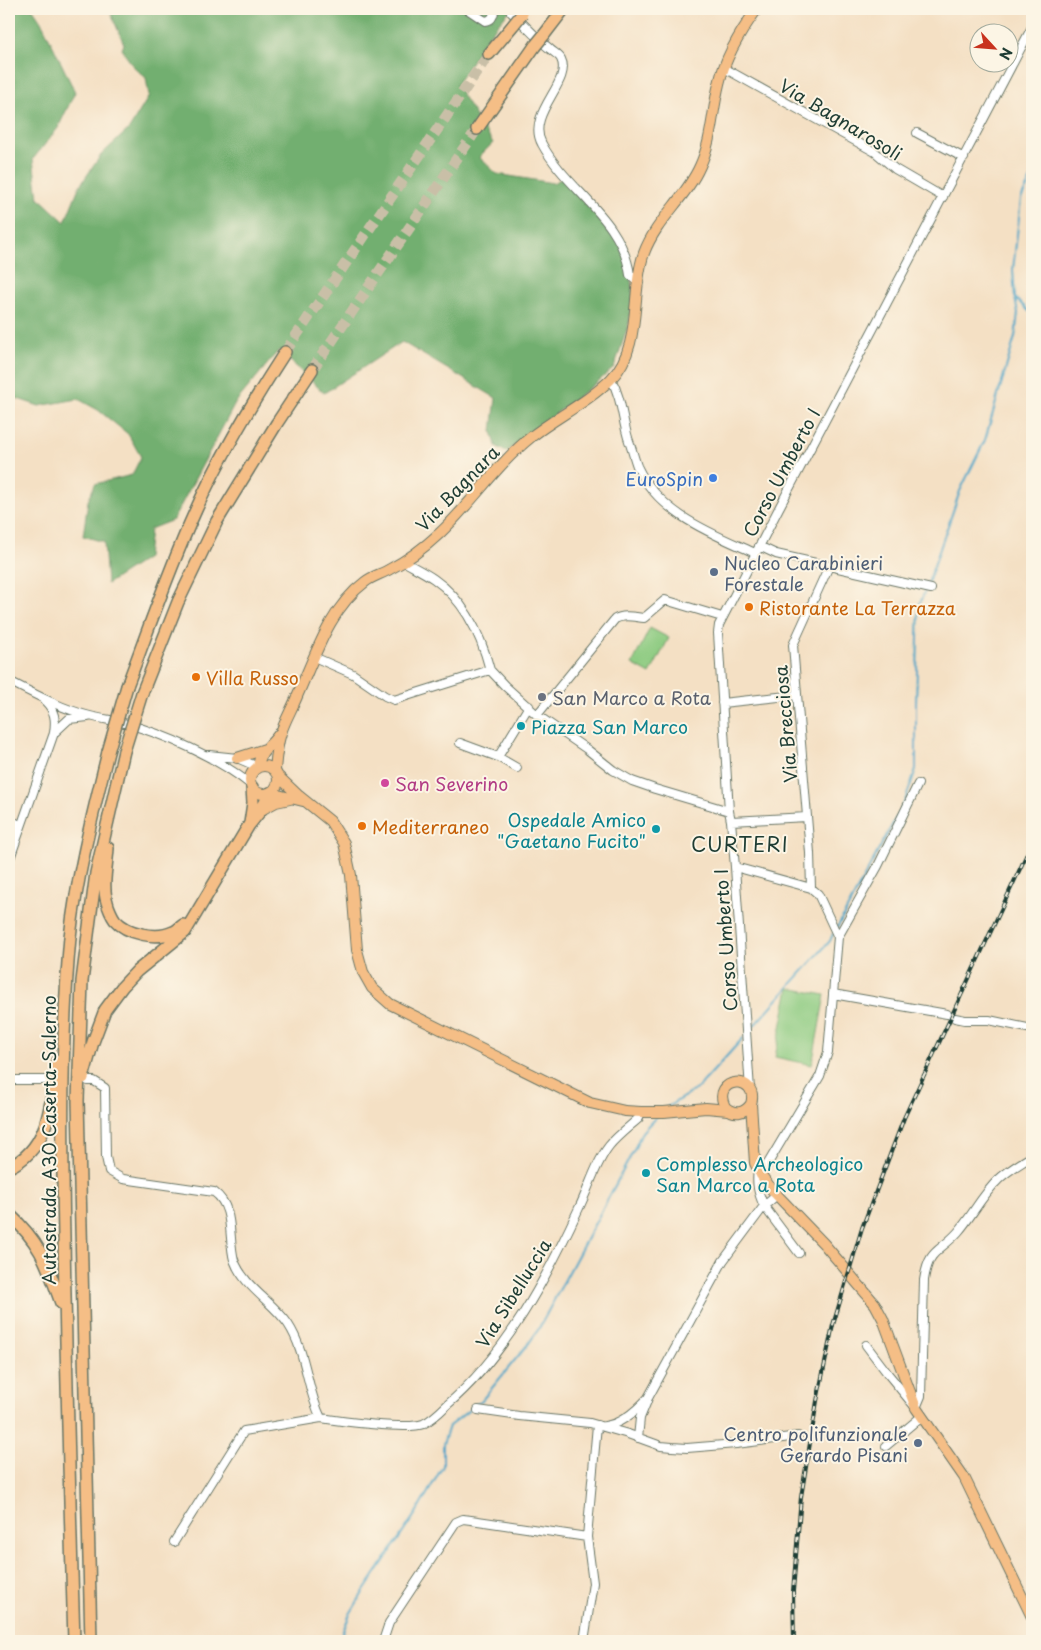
<svg xmlns="http://www.w3.org/2000/svg" width="1041" height="1650" font-family="'Playpen Sans',sans-serif">
<style>
.green{fill:#8dcb81;stroke:#56845a}
.forest{fill:#72af6f;stroke:#487652}
.lines{fill:none;stroke-linecap:round;stroke-linejoin:round}
.stream{stroke:#4aa5c8;stroke-width:2}
.highway-tunnel{stroke:#c9bfa7;stroke-width:11;stroke-dasharray:11 5.5;stroke-linecap:butt}
.minor-casing{stroke:#6a7666;stroke-width:10}
.major-casing{stroke:#6a7666;stroke-width:12}
.highway-casing{stroke:#6a7666;stroke-width:14}
.minor{stroke:#fff;stroke-width:8}
.major{stroke:#f5be86;stroke-width:10}
.highway{stroke:#f5be86;stroke-width:11}
.rail-casing{stroke:#1f3d34;stroke-width:4}
.rail{stroke:#fcf5e5;stroke-width:2;stroke-dasharray:5.5;stroke-linecap:butt}
.highway-bridge-casing{stroke:#6a7666;stroke-width:14;stroke-linecap:butt}
.highway-bridge{stroke:#f5be86;stroke-width:11}
.shop-dot{fill:#3f7fe0;stroke:#fcf5e5;stroke-width:2}
.service-dot{fill:#5c6f8a;stroke:#fcf5e5;stroke-width:2}
.food-dot{fill:#e8710a;stroke:#fcf5e5;stroke-width:2}
.worship-dot{fill:#6b7280;stroke:#fcf5e5;stroke-width:2}
.culture-dot{fill:#0f9aa8;stroke:#fcf5e5;stroke-width:2}
.hotel-dot{fill:#d1479c;stroke:#fcf5e5;stroke-width:2}
.labels{text-anchor:middle;dominant-baseline:central;stroke-width:4;stroke-linejoin:round;paint-order:stroke}
.street-label{font-size:18px;fill:#1f3d34;stroke:#fcf5e5}
.shop-label{font-size:18px;fill:#366cbe;stroke:#fcf5e5;text-anchor:end}
.service-label{font-size:18px;fill:#4e5e75;stroke:#fcf5e5;text-anchor:start}
.food-label{font-size:18px;fill:#c56008;stroke:#fcf5e5;text-anchor:start}
.worship-label{font-size:18px;fill:#5b616d;stroke:#fcf5e5;text-anchor:start}
.culture-label{font-size:18px;fill:#0d838f;stroke:#fcf5e5;text-anchor:start}
.hotel-label{font-size:18px;fill:#b23c85;stroke:#fcf5e5;text-anchor:start}
.quarter-label{font-size:20px;letter-spacing:1px;fill:#1f3d34;stroke:#fcf5e5}
</style>
<rect width="100%" height="100%" fill="#fcf5e5"/>
<filter id="ink" filterUnits="userSpaceOnUse"><feTurbulence type="fractalNoise" baseFrequency=".02" numOctaves="2"/><feDisplacementMap in="SourceGraphic" scale="10" xChannelSelector="R" yChannelSelector="G"/><feConvolveMatrix kernelMatrix="1 2 1 2 8 2 1 2 1" color-interpolation-filters="sRGB"/></filter>
<filter id="wash" filterUnits="userSpaceOnUse"><feTurbulence type="fractalNoise" baseFrequency=".0096" numOctaves="4" result="noise"/><feDisplacementMap in="SourceGraphic" scale="20" xChannelSelector="R" yChannelSelector="G"/><feGaussianBlur stdDeviation="1.12" result="paint"/><feColorMatrix in="noise" values="0 0 0 0 0 0 0 0 0 0 0 0 0 0 0 0 0 1.4 0 .05"/><feComposite in="paint" operator="in"/></filter>
<g filter="url(#wash)">
<rect width="100%" height="100%" fill="#f4e0c4"/>
<!-- green -->
<path class="green" d="M650 628 669 638 650 674 632 664Z
M789 988 825 995 812 1065 775 1057Z"/>
<!-- forest -->
<path class="forest" d="M9 9H33L41 21 75 92 58 128 33 159 38 197 65 222 79 187 101 155 129 129 149 96 146 78 132 65 122 49 124 44 109 9H511L492 31 456 85 493 143 479 157 497 174 553 183 566 176 607 220 628 260 633 294 629 323 614 368 596 383 506 452 496 446 492 431 496 398 402 342 324 393 279 350 236 402 173 520 150 529 147 558 107 584 104 542 83 536 88 501 95 484 132 475 141 457 128 434 98 410 78 399 39 406 9 396Z"/>
<g class="lines">
<!-- stream -->
<path class="stream" d="M1032 177 1021 199 1013 270 1015 298 1032 314
M927 586 960 491 985 440 1015 337 1018 313 1015 298
M837 928 905 801 916 769V703L919 606 925 590
M750 1030 830 941 833 934
M664 1109 698 1088 743 1038
M339 1641 350 1614 364 1591 416 1513 443 1466V1444L449 1426 482 1400 529 1343 538 1330 634 1150 642 1132 657 1116"/>
</g>
</g>
<g filter="url(#ink)">
<g class="lines">
<!-- highway-tunnel -->
<path class="highway-tunnel" d="M285 352 489 54
M312 370 477 129"/>
<!-- minor casing -->
<g class="minor-casing">
<path id="minor" d="M467 9 485 21C493 20 493 16 495 9
M512 9 511 12C524 24 536 38 550 49 553 52 559 55 561 59 573 82 525 114 542 144 567 191 622 217 630 275L639 282
M724 68 875 152 895 169 943 197
M917 133 964 158
M611 379C622 398 622 420 629 441 632 449 634 458 637 466 659 514 711 533 755 553
M759 546 776 554 931 589
M403 561C413 567 424 572 434 579 464 600 481 635 490 670
M314 657 353 674 385 696 394 700 490 670 505 686 537 715 588 750 613 770 632 781 655 789 729 811
M9 681C34 694 62 709 90 716 101 719 113 720 124 723 164 734 219 758 251 785
M722 703 797 695
M537 715 615 619C624 614 634 617 644 618L665 600 722 617
M54 733 69 719 88 717
M460 743 498 757 517 768
M209 755 237 758 258 767
M498 757 529 706
M9 819 21 826
M731 821 807 817
M9 861 54 733C56 719 55 711 45 701
M735 867 811 888 818 894 838 937 828 1052 820 1076 761 1175
M811 888 810 853 793 645 829 566
M838 937 878 866 918 784
M833 994 947 1014
M955 1018 965 1020H989L1032 1029
M88 1081H94L105 1088 106 1157 109 1171 123 1179 214 1192C235 1207 228 1238 234 1260 243 1286 273 1302 288 1324 307 1353 306 1388 321 1418 339 1421 408 1430 423 1424 432 1420 440 1412 447 1405 506 1355 547 1277 579 1208 589 1188 595 1164 609 1146 617 1136 629 1127 639 1118L640 1112
M9 1082 14 1080H51
M750 1090 735 867 731 821 729 811 718 633 719 625 779 508 1032 27
M758 1169C756 1184 758 1193 764 1206L799 1253
M866 1345 888 1374 916 1408 921 1396 924 1280C929 1248 939 1253 958 1232 972 1216 982 1195 998 1180 1008 1170 1020 1164 1032 1156
M478 1410 519 1416 590 1423 628 1434 661 1446 672 1447 687 1448 736 1444 798 1436
M605 1426C622 1424 637 1410 648 1398L723 1261 764 1206 777 1195
M638 1438 640 1418 647 1401
M886 1446 922 1416
M174 1542 244 1431 321 1418
M383 1641 389 1623 456 1522 463 1519 471 1520 587 1537
M584 1641 593 1583 587 1537 597 1425
M1030 1641 1032 1639"/>
</g>
<!-- major casing -->
<g class="major-casing">
<path id="major" d="M237 758 265 749
M250 780a14 14 0 1 1 28 0a14 14 0 1 1-28 0Z
M258 767C260 750 270 747 279 734
M275 770C276 758 277 745 281 733 285 720 293 707 298 694 315 656 330 608 365 582 372 576 382 574 390 569 408 560 425 547 440 533 472 503 496 465 531 437 556 417 587 403 611 379 643 346 630 293 644 253 656 220 686 198 700 166 712 140 712 112 719 84 725 57 741 31 757 9
M278 776 299 796 330 821 344 843 351 875 357 950 363 972 372 988 390 1004 590 1103 625 1111 641 1112H664L706 1108 728 1110
M270 793 303 801
M261 810 276 802 290 799
M751 1104C744 1114 734 1115 725 1107 710 1077 760 1073 751 1104L755 1163 761 1175 773 1191 824 1244 875 1304 883 1319 916 1408 964 1477 1032 1617"/>
</g>
<!-- highway casing -->
<g class="highway-casing">
<path id="highway" d="M544 35 564 9
M489 54 514 24
M477 129 535 46
M127 686C149 628 169 569 195 512 220 456 252 403 285 352
M142 693 178 602 217 521 277 423 312 370
M250 823 253 803 252 787
M108 848C107 865 102 886 107 902 108 907 112 916 115 920 127 934 157 940 173 932 177 931 180 927 183 925
M83 1078 93 1042 105 1010 122 987 137 971 185 932 249 825 261 810 270 793
M9 1167C51 1148 51 1100 57 1061
M9 1214C41 1243 47 1264 61 1303
M74 1641C70 1507 66 1372 64 1237 62 1137 61 1037 70 937 77 875 93 813 108 752
M91 1641 78 1101 82 981 96 873 124 751"/>
</g>
<!-- minor -->
<use href="#minor" class="minor"/>
<!-- major -->
<use href="#major" class="major"/>
<!-- highway -->
<use href="#highway" class="highway"/>
<!-- rail casing -->
<g class="rail-casing">
<path id="rail" d="M794 1641 793 1591 801 1497 817 1401 833 1325 862 1228 904 1118 1032 843"/>
</g>
<!-- rail -->
<use href="#rail" class="rail"/>
<!-- highway-bridge casing -->
<g class="highway-bridge-casing">
<path id="highway-bridge" d="M514 24 522 14
M535 46 544 35
M124 751 142 693
M108 752 127 686"/>
</g>
<!-- highway-bridge -->
<use href="#highway-bridge" class="highway-bridge"/>
</g>
</g>
<!-- markers -->
<circle class="shop-dot" cx="713" cy="478" r="5"/>
<g class="service-dot">
<circle cx="714" cy="572" r="5"/>
<circle cx="918" cy="1443" r="5"/>
</g>
<g class="food-dot">
<circle cx="749" cy="607" r="5"/>
<circle cx="196" cy="677" r="5"/>
<circle cx="362" cy="826" r="5"/>
</g>
<circle class="worship-dot" cx="542" cy="697" r="5"/>
<g class="culture-dot">
<circle cx="521" cy="726" r="5"/>
<circle cx="656" cy="829" r="5"/>
<circle cx="646" cy="1173" r="5"/>
</g>
<circle class="hotel-dot" cx="385" cy="783" r="5"/>
<g class="labels">
<!-- street labels -->
<g class="street-label">
<text transform="translate(841 119) rotate(31)">Via Bagnarosoli</text>
<text transform="translate(781 472) rotate(-62)">Corso Umberto I</text>
<text transform="translate(457 488) rotate(-46)">Via Bagnara</text>
<text transform="translate(785 724) rotate(-95)">Via Brecciosa</text>
<text transform="translate(725 940) rotate(-94)">Corso Umberto I</text>
<text transform="translate(48 1140) rotate(-90)">Autostrada A30 Caserta-Salerno</text>
<text transform="translate(513 1293) rotate(-58)">Via Sibelluccia</text>
</g>
<!-- shop labels -->
<g class="shop-label">
<text x="703" y="478">EuroSpin</text>
</g>
<!-- service labels -->
<g class="service-label">
<text x="724" y="562">Nucleo Carabinieri<tspan x="724" dy="21">Forestale</tspan></text>
<text x="908" y="1433" text-anchor="end">Centro polifunzionale<tspan x="908" dy="21">Gerardo Pisani</tspan></text>
</g>
<!-- food labels -->
<g class="food-label">
<text x="759" y="607">Ristorante La Terrazza</text>
<text x="206" y="677">Villa Russo</text>
<text x="372" y="826">Mediterraneo</text>
</g>
<!-- worship labels -->
<g class="worship-label">
<text x="552" y="697">San Marco a Rota</text>
</g>
<!-- culture labels -->
<g class="culture-label">
<text x="531" y="726">Piazza San Marco</text>
<text x="646" y="819" text-anchor="end">Ospedale Amico<tspan x="646" dy="21">"Gaetano Fucito"</tspan></text>
<text x="656" y="1163">Complesso Archeologico<tspan x="656" dy="21">San Marco a Rota</tspan></text>
</g>
<!-- hotel labels -->
<g class="hotel-label">
<text x="395" y="783">San Severino</text>
</g>
<!-- quarter labels -->
<g class="quarter-label">
<text x="740" y="844">CURTERI</text>
</g>
</g>
<!-- margin -->
<rect width="1041" height="1650" fill="none" stroke="#fcf5e5" stroke-width="30"/>
<!-- north arrow -->
<g transform="translate(994 48) rotate(116)"><circle r="24" fill="#fcf5e5" stroke="#a4ab9e"/>
<path d="M0-4L9 19L0 12L-9 19Z" fill="#c8321e"/>
<text y="-8" font-size="14" font-weight="bold" text-anchor="middle" fill="#1f3d34">N</text>
</g>
</svg>
